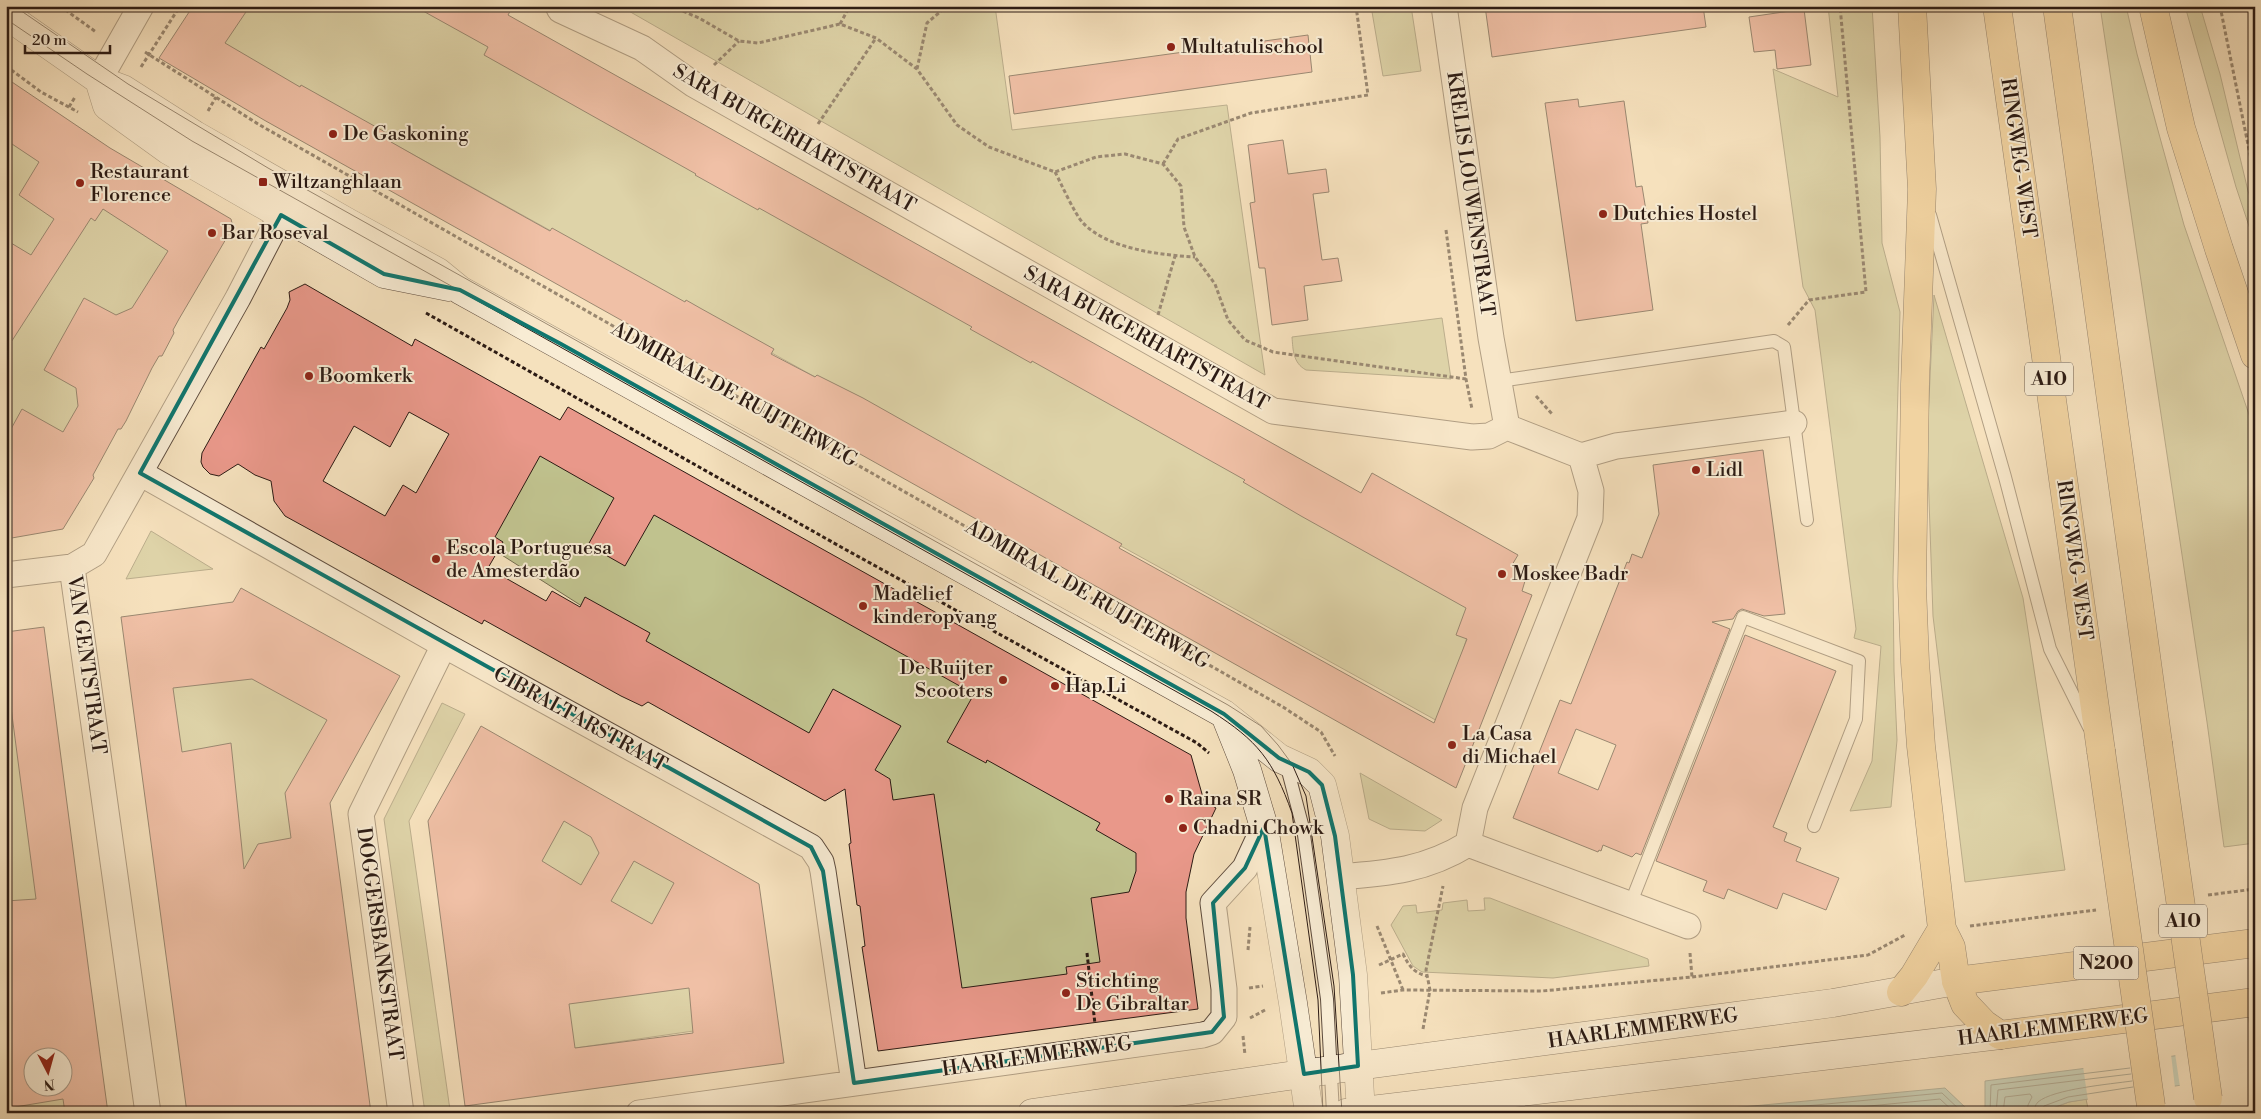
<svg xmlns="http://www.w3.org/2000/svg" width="2261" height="1119" font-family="'Libre Bodoni',serif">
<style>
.green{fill:#c0c28e;stroke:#766e51;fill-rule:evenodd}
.water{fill:#9cbeb2;stroke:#6f7d73}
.pier{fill:#f5e1bd}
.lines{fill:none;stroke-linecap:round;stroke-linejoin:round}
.shore{stroke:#646c63;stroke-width:1}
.building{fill:#e9988a;stroke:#2c1b14;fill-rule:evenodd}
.service-casing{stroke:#5e4c3e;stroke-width:14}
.minor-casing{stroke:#5e4c3e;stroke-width:27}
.tertiary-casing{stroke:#5e4c3e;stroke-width:29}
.secondary-casing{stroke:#2c1b14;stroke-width:29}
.primary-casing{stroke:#2c1b14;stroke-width:29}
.motorway-casing{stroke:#2c1b14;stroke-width:29}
.path{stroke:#2c1b14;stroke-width:3;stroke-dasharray:4 2.5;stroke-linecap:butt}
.service{stroke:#f8ecd4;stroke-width:12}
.minor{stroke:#f8ecd4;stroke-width:25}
.tertiary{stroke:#f8ecd4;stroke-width:28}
.secondary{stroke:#f8ecd4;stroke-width:28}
.primary{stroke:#eac07e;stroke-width:28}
.motorway{stroke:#eac07e;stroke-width:28}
.tram{stroke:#2c1b14;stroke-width:1}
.motorway-bridge-casing{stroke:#2c1b14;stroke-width:29;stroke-linecap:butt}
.motorway-bridge{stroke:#eac07e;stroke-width:28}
.marked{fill:none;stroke:#0f766e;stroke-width:4;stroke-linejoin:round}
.poi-dot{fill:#8f2418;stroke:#f8ecd4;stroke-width:2}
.labels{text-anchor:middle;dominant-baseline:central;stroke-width:4;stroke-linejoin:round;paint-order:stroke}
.shield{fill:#f8ecd4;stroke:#695a4e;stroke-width:1}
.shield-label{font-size:19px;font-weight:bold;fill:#2c1b14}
.poi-label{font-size:20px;fill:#2c1b14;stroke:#f8ecd4;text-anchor:start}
.street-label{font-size:20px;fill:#2c1b14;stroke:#f8ecd4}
</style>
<rect width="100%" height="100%" fill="#f5e1bd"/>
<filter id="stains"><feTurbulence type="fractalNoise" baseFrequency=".004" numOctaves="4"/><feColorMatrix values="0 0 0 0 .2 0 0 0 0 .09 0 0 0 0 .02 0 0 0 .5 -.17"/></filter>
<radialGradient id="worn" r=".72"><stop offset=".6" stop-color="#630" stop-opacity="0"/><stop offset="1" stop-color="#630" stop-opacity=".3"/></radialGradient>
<!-- green -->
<path class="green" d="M226 6H439L1481 591 1441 723 204 39Z
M620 6H995L1012 130 1227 105 1265 375Z
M1371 6H1411L1421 71 1383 76Z
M1828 6H1872L1880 137 1882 243 1900 312 1893 577 1894 671 1897 740 1891 807 1850 811 1872 761 1881 646 1854 638 1856 629 1815 310 1803 287 1773 69 1838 97Z
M2100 6H2126L2137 54 2184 225 2255 432V843L2224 847 2207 722Z
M2185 6H2200L2220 74 2248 191 2255 211V244L2236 187Z
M6 99 200 245 6 521Z
M1934 295 2023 598 2065 870 1965 882 1933 616 1927 441Z
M1442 318 1451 379 1306 370C1293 363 1293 350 1292 337Z
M537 429 1153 771 1160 975 913 1005 875 793 472 536Z
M151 531 213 569 126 579Z
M151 640 356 677 294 788 332 1078 215 1095Z
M6 645 80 1113H6ZM32 1056H62V1086H32Z
M442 703 465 714 409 821 450 1110 425 1113 384 819Z
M501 770 730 895 742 1024 492 1060Z
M1360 773 1442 820 1425 831 1390 829 1369 819Z
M1484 898H1490L1648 959 1649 966 1553 978 1422 972 1413 966 1391 925 1403 906 1416 905 1417 913 1442 910 1443 903 1467 900 1468 911 1485 910Z
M2255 1012V1044L2252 1045 2248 1013Z
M2086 1099 2089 1113H2039L2069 1102Z"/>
<!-- water -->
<path class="water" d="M2255 1044 2182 1085 2069 1102 2039 1113H1985V1081L2119 1064Z
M1945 1088 1968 1110V1113H1678Z"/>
<!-- pier -->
<path class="pier" d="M2255 1042V1077L2180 1087 2175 1053Z
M2171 1054 2175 1088 2088 1101 2083 1066Z"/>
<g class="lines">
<!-- shore -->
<path class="shore" d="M1732 1113 1942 1093 1963 1113
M1799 1113 1940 1099 1955 1113
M1879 1113 1937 1107 1944 1113
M1990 1113 1991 1085 2130 1068
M1996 1113 1998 1090 2131 1074
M2003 1113 2005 1097 2030 1094 2032 1097 2028 1105 2027 1113
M2034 1113C2034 1109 2035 1105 2038 1102 2053 1089 2111 1084 2132 1081
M2040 1113 2044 1106 2068 1097 2133 1087"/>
</g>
<!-- building -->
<path class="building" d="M193 6H250L225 43 300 87 301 85 394 137 391 142 444 172 550 231 552 228 685 302 686 300 700 308 774 349 771 354 815 377 817 375 863 398 1122 544 1119 548 1434 723 1467 639 1456 635 1466 608 1301 516 1243 482 1245 480 1032 361 1031 363 970 329 972 327 759 208 758 210 695 175 696 174 484 55 488 47 414 6H513L508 15 1361 493 1372 473 1518 555 1512 565 1521 570 1525 581 1522 591 1532 595 1456 788 264 120 159 58Z
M1485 6H1703L1706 27 1492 57Z
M1804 9 1811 65 1777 69 1775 50 1754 52 1749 17Z
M1308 35 1312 72 1014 114 1009 76Z
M6 78 110 148 231 219 233 227 179 319 173 330 174 333 162 356H159L152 368 126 421 121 429H118L93 475 94 478 63 529 6 539V438L22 409 63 432 78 406 76 388 44 370 84 298 116 315 132 308 168 251 103 209 95 221 91 218 6 350V240L31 255 54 219 19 195 39 162 6 140Z
M1578 99 1579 107 1624 101 1636 187 1642 186 1648 223 1641 224 1653 310 1576 321 1545 103Z
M1283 140 1288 174 1326 169 1329 192 1313 194 1322 260 1338 258 1342 281 1304 286 1308 320 1272 325 1265 268H1259L1250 203 1255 202 1248 145Z
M305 284 412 346 415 339 560 420 568 407 1191 755 1204 801 1216 808 1194 854 1186 892V918L1198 1009 878 1051 862 947 865 946 860 906 857 905 849 844 851 843 845 789 825 801 648 702 642 706 621 696 484 620 482 624 285 516 274 501 271 481 255 475 238 464 219 476 210 474 203 467 201 462 202 453 261 347 264 349 287 308 290 300 289 292ZM409 412 449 434 416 493 403 485 385 516 323 481 354 426 390 447ZM540 456 614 498 588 545 625 566 654 515 974 694 947 742 986 763 987 760 1100 823 1096 830 1136 853V871L1129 892 1091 898 1100 962 1066 967 1067 974 962 988 934 794 893 800 890 779 875 770 901 726 833 689 809 733 646 641 650 633 585 597 580 607 552 591 546 601 488 568 503 542 495 537Z
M1763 450 1785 614 1764 616 1742 609 1738 611 1733 619 1712 622 1730 629 1641 855 1636 853 1632 857 1603 845 1601 851 1599 850 1598 852 1513 818 1560 700 1571 704 1627 562 1629 563 1632 554 1642 558 1659 514 1653 465ZM1576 729 1616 745 1598 790 1558 773Z
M241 588 400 676 330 803 371 1113H187L121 617 233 602ZM252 679 327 720 285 793 291 838 258 844 244 869 231 743 182 752 173 688Z
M44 627 90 980 108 1113H65L63 1099 9 1108 6 1092V901L36 899 6 669V632ZM32 1056H62V1086H32Z
M1745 635 1836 671 1773 827 1787 833 1784 841 1801 848 1796 861 1839 878 1826 910 1783 893 1777 909 1728 889 1724 899 1703 891 1707 881 1656 861Z
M481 726 759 884 784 1063 465 1106 428 821ZM564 821 591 837 599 853 581 885 542 861ZM634 861 674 883 652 924 611 901ZM689 988 693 1033 575 1048 569 1004Z"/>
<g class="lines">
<!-- service casing -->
<g class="service-casing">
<path id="service" d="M1930 215 2005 477 2050 649 2089 727
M1499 381 1774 341 1784 347 1807 520
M1283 763 1288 771 1303 828 1327 999 1333 1113
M1630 905 1743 617 1859 661 1856 719 1814 826"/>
</g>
<!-- minor casing -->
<g class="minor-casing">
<path id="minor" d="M558 6 560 10 642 48 693 84 1273 411 1472 437 1489 436 1507 427
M1444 6 1491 338 1507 427
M99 80 141 6
M1507 427 1581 456
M1581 456 1616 446 1794 423
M140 473 444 645 811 847 821 862 823 871 854 1083
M72 567 148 1113
M6 575 72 567 94 554 238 298 281 215
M1468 844 1475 808 1590 518 1591 491 1581 456
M1340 877C1389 873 1426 870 1468 844L1688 926
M401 1113 361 814 444 645
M639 1113 1203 1035 1212 1032 1224 1017V989L1213 903 1245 868 1264 827"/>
</g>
<!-- tertiary casing -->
<g class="tertiary-casing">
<path id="tertiary" d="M6 15 99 80 123 89 195 135 347 222 438 272 460 290 1224 714 1279 758 1309 772 1322 785 1335 836 1353 975 1361 1113
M99 80 107 106 168 150 384 274 449 287
M1225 715 1247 770 1264 827 1293 1003 1309 1113"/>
</g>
<!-- secondary casing -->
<g class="secondary-casing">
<path id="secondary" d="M1032 1113 1358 1066 1833 1003 1956 981
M1346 1113 2000 1035"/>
</g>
<!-- primary casing -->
<g class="primary-casing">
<path id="primary" d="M1956 981 2255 943
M2000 1035 2255 1002"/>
</g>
<!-- motorway casing -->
<g class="motorway-casing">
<path id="motorway" d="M1912 6 1922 189 1915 384 1912 586 1915 662 1921 746 1942 929 1951 947 1956 981 1965 1004 1984 1024 2000 1035
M1997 6 2101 751
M2057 6 2158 743
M2153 6 2181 128 2219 249 2255 355
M1901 992 1914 976 1942 929"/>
</g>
<!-- path -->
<path class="path" d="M60 6 96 32
M671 6 699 18 739 41 758 43 840 24 876 38 917 69 957 125 989 147 1055 172 1096 157 1125 154 1163 164 1181 186 1184 227 1195 257 1215 284 1228 320 1245 340 1273 352 1466 379
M2220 6 2255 179
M840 24 850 6
M145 52 258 124 1283 707 1321 732 1335 756
M714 65 739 41
M6 66 41 92 78 112
M141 67 180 6
M917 69 927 23 947 6
M69 107 75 97
M208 111 216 97
M818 124 876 38
M1163 164 1178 139 1251 113 1368 95 1356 6
M1055 172C1062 185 1074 213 1083 223 1108 249 1160 255 1195 257
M1446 230 1466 379 1472 409
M426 313 841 547 1197 743 1209 753
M1158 315 1175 256
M1788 325 1809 300 1866 292 1840 6
M1536 396 1552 414
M2208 895 2255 889
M1377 926 1403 990
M1970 926 2096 910
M1248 950 1250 927
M1087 953 1095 1024
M1690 953 1692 977
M1379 965 1403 954C1409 966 1414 973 1427 976
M1249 988 1263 986
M1381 993 1403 990 1542 991 1692 977 1868 955 1905 935
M1250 1018 1267 1009
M1423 1029 1430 990 1426 970 1443 886
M1243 1036 1245 1055"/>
<!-- service -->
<use href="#service" class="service"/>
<!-- minor -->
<use href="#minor" class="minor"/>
<!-- tertiary -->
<use href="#tertiary" class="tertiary"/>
<!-- secondary -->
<use href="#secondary" class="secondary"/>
<!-- primary -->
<use href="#primary" class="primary"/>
<!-- motorway -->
<use href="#motorway" class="motorway"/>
<!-- tram -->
<path class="tram" d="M14 6 128 84 268 168 1228 705 1261 726 1278 745 1292 764 1306 796 1334 986 1342 1113
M6 19 87 74 192 141 1211 711C1258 741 1273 760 1292 813L1318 1000 1323 1113"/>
<!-- motorway-bridge casing -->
<g class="motorway-bridge-casing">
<path id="motorway-bridge" d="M2158 743 2208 1098
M2101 751 2151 1106"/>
</g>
<!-- motorway-bridge -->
<use href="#motorway-bridge" class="motorway-bridge"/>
</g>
<!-- marked area -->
<path d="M0 0H2261V1119H0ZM281 215 384 274 460 290 561 344 1224 714 1279 758 1309 772 1322 785 1335 836 1353 975 1358 1066 1304 1074 1264 827 1245 868 1213 903 1224 1017 1212 1032 854 1083 823 871 811 847 140 473Z" fill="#f5e1bd" fill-opacity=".55" fill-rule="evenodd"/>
<path class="marked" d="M281 215 384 274 460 290 561 344 1224 714 1279 758 1309 772 1322 785 1335 836 1353 975 1358 1066 1304 1074 1264 827 1245 868 1213 903 1224 1017 1212 1032 854 1083 823 871 811 847 140 473Z"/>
<!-- markers -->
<g class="poi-dot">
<circle cx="1171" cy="47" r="5"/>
<circle cx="333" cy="134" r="5"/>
<rect x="258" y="177" width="10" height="10" rx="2.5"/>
<circle cx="80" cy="183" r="5"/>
<circle cx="1603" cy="214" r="5"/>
<circle cx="212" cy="233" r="5"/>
<circle cx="309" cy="376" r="5"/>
<circle cx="1696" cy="470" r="5"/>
<circle cx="436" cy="559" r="5"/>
<circle cx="1502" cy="574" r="5"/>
<circle cx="863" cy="606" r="5"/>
<circle cx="1003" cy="680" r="5"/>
<circle cx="1055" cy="686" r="5"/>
<circle cx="1452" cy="745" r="5"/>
<circle cx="1169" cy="799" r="5"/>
<circle cx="1183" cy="828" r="5"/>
<circle cx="1066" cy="993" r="5"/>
</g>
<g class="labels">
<!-- shield labels -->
<g class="shield">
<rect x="2025" y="362.5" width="48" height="33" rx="4"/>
<rect x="2159" y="904.5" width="48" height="33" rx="4"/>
<rect x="2073.5" y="946.5" width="65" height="33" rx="4"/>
</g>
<g class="shield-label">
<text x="2049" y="379">A10</text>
<text x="2183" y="921">A10</text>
<text x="2106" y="963">N200</text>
</g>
<!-- poi labels -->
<g class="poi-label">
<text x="1181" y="47">Multatulischool</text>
<text x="343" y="134">De Gaskoning</text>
<text x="90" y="172">Restaurant<tspan x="90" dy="23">Florence</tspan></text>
<text x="273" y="182">Wiltzanghlaan</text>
<text x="1613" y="214">Dutchies Hostel</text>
<text x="222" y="233">Bar Roseval</text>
<text x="319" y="376">Boomkerk</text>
<text x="1706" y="470">Lidl</text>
<text x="446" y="548">Escola Portuguesa<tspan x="446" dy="23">de Amesterdão</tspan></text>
<text x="1512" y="574">Moskee Badr</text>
<text x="873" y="594">Madelief<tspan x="873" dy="23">kinderopvang</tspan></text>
<text x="993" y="668" text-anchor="end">De Ruijter<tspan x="993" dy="23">Scooters</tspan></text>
<text x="1065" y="686">Hap Li</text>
<text x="1462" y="734">La Casa<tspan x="1462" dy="23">di Michael</tspan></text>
<text x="1179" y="799">Raina SR</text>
<text x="1193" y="828">Chadni Chowk</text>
<text x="1076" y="981">Stichting<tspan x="1076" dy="23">De Gibraltar</tspan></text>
</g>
<!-- street labels -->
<g class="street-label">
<text transform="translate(794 139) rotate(30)">SARA BURGERHARTSTRAAT</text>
<text transform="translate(2018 158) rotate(82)">RINGWEG-WEST</text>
<text transform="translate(1470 194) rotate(82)">KRELIS LOUWENSTRAAT</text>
<text transform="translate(1146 339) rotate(29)">SARA BURGERHARTSTRAAT</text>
<text transform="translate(734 395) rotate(29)">ADMIRAAL DE RUIJTERWEG</text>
<text transform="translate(2074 560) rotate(82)">RINGWEG-WEST</text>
<text transform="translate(1087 595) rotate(30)">ADMIRAAL DE RUIJTERWEG</text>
<text transform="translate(86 665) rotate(82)">VAN GENTSTRAAT</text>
<text transform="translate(580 720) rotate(29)">GIBRALTARSTRAAT</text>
<text transform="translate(379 944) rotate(82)">DOGGERSBANKSTRAAT</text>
<text transform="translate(2053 1028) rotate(-7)">HAARLEMMERWEG</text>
<text transform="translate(1643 1029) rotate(-8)">HAARLEMMERWEG</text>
<text transform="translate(1037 1057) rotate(-8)">HAARLEMMERWEG</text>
</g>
</g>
<!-- margin -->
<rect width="2261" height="1119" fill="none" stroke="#f5e1bd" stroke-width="25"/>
<rect x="8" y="8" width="2246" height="1104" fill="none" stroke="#2c1b14" stroke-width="2.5"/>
<rect x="12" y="12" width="2236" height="1094" fill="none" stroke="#2c1b14"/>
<!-- north arrow -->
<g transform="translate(48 1072) rotate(174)"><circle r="24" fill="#f8ecd4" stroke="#a69887"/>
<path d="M0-4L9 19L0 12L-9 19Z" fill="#8f2418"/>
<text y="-8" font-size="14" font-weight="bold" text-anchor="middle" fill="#2c1b14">N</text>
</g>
<!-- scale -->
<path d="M25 45v8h85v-8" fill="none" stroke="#2c1b14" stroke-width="2.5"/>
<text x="32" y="45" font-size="15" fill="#2c1b14" stroke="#f8ecd4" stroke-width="4" paint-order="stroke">20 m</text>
<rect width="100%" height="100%" filter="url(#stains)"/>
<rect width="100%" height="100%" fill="url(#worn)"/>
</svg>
